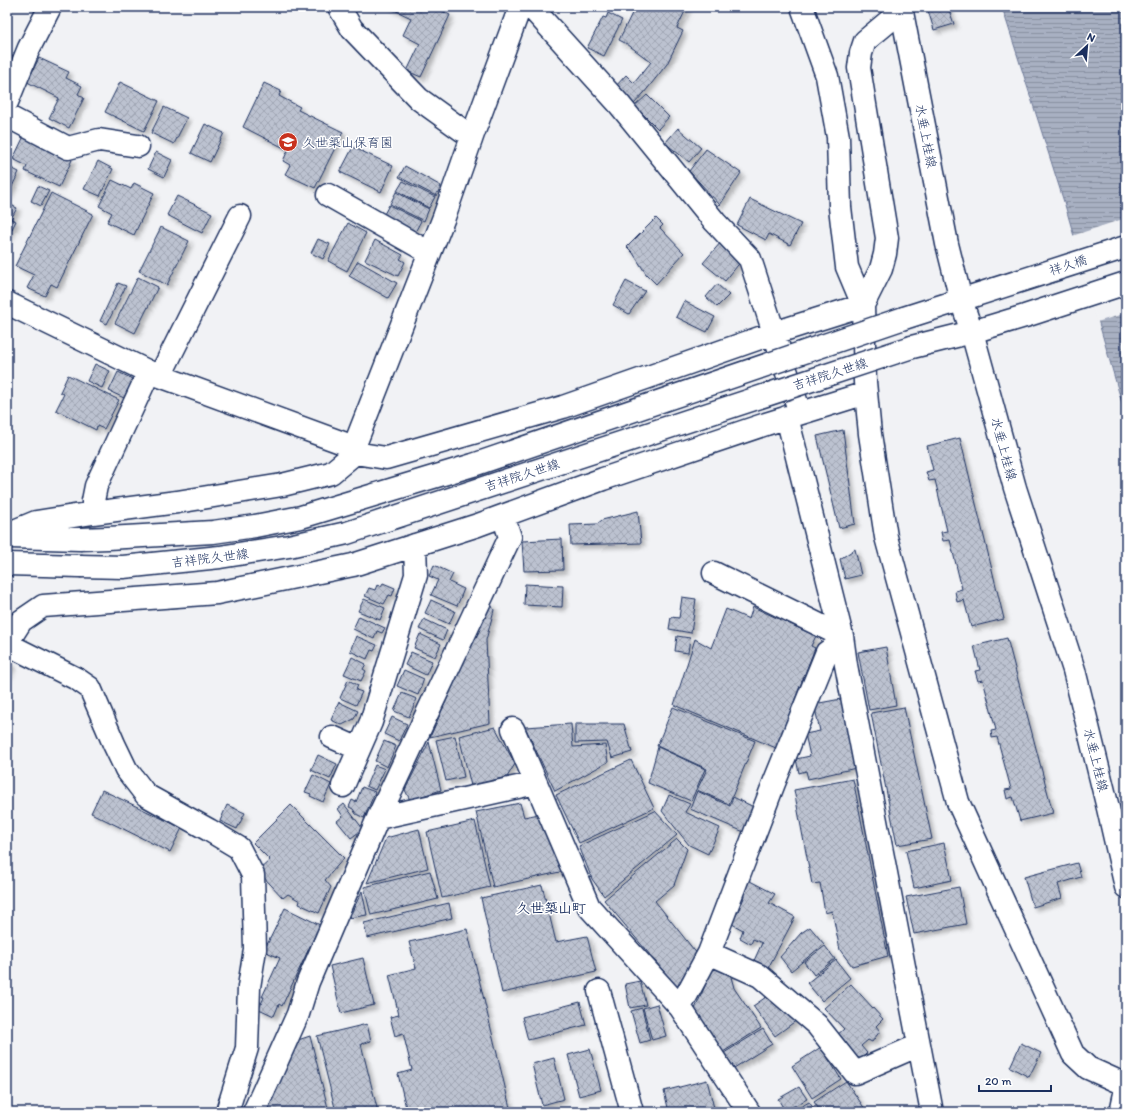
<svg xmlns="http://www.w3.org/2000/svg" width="1133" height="1119" font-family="Itim,'Klee One',sans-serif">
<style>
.water{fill:url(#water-rules);stroke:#707c9a}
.pier{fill:#f1f2f5}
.building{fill:url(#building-cross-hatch);stroke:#1b2f5e;filter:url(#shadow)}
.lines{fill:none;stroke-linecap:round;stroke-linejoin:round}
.minor-casing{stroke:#1b2f5e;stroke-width:25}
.major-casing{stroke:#1b2f5e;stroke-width:25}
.minor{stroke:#fff;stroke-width:22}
.major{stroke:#fff;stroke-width:22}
.minor-bridge-casing{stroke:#1b2f5e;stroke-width:25;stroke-linecap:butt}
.minor-bridge{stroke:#fff;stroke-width:22}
.labels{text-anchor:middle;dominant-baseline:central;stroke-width:3;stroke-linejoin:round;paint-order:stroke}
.street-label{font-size:13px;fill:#1b2f5e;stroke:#fff}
.poi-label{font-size:13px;fill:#1b2f5e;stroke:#fff;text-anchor:start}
.neighbourhood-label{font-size:14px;font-weight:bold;fill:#1b2f5e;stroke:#fff}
</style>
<defs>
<pattern id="water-rules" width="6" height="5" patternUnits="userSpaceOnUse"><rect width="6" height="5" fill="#a8b0c2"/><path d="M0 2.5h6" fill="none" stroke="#8890a1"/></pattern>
<pattern id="building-cross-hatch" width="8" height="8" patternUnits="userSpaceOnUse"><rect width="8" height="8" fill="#bcc2d0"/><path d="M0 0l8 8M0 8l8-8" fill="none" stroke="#a1a7b5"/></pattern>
<filter id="shadow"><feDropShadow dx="3.5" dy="3.5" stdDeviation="2" flood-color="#0004"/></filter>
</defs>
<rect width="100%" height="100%" fill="#f1f2f5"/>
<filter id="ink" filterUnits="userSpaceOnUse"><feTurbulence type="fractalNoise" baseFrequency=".025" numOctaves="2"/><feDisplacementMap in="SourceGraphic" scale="8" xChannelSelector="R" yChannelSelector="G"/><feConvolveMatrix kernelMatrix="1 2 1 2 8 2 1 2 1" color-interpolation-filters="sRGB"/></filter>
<g filter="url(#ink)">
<!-- water -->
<path class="water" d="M1002 7H1126V417L1065 205Z"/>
<!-- pier -->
<path class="pier" d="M1126 218V313L1097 322 1072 236Z"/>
<!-- building -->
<path class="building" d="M388 7H444L442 11 450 15 421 77 407 71 420 44 403 35 411 18Z
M635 7H687L677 28 683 31 667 64 644 93 634 104 615 87 626 75 634 83 651 62 627 44 619 40Z
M927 7H948L954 24 934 30Z
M608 13 622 20 604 56 587 48 603 17 606 18Z
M39 58 69 72 66 78 82 86 78 94 84 98 69 128 49 118 59 98 27 82Z
M120 82 159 101 144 131 105 112Z
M264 83 281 91 279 96 300 107 298 110 343 132 315 188 285 174 290 165 283 161 288 150 243 127Z
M647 95 669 117 658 129 635 106Z
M164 107 187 118 174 144 151 133Z
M205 124 224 133 210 162 191 153Z
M678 128 701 148 689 162 665 143Z
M24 136 72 160 59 187 25 171 27 166 13 159Z
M353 147 393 166 381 192 340 172Z
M706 149 741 173 720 205 689 171Z
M156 152 172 160 164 177 148 169Z
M98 161 113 169 100 196 84 189Z
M7 166 19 172 7 197Z
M405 166 441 186 436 196 399 177Z
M112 180 131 189 134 183 154 193 134 235 107 222 112 213 99 206Z
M403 181 435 197 429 208 397 191Z
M38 186 49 191 41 206 31 201Z
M396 192 429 209 424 221 390 204Z
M51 193 93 214 57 287 51 284 45 296 27 288 34 275 15 266Z
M177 196 212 213 202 233 167 215Z
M750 199 801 224 790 245 769 234 766 240 737 225Z
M7 203 17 208 11 219 16 221 7 239Z
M389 205 421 221 415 232 383 216Z
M656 218 663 225 660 228 684 253 656 284 646 274 633 253 627 247Z
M348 223 366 233 347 271 328 261Z
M161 227 189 241 167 285 139 271Z
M318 239 330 244 323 259 311 253Z
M375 240 403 255 400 259 405 262 398 276 365 260Z
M721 242 742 260 725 281 703 263Z
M358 261 397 283 388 298 349 276Z
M138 277 158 287 135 333 115 323Z
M626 281 645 291 629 314 613 305Z
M118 283 126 286 107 324 100 321Z
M717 284 729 295 717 307 706 297Z
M684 301 715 317 707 332 676 317Z
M95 364 110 371 102 388 87 381Z
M118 372 133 379 124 398 109 391Z
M68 375 119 400 104 429 97 426 96 430 56 410 64 394 60 392Z
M843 430 855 524 839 528 817 436Z
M960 438 1004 619 971 627 964 600 957 602 955 591 962 589 950 540 943 541 941 532 947 531 935 480 929 481 926 472 933 470 927 446Z
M638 511 641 543 571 545 570 525 597 524 602 520Z
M562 539 563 570 524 571 522 541Z
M855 549 861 575 845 579 840 559Z
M434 565 453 574 449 582 464 589 457 606 431 595 438 580 429 576Z
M383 583 395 588 392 596 389 595 384 604 365 596 369 588 375 590 377 585 381 586Z
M525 584 563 586 562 607 524 605Z
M682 597 696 599 691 633 669 629 671 617 679 618Z
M364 599 385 608 380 620 358 611Z
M431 600 455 611 449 624 425 613Z
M490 602 494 610 486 640 490 723 430 737Z
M753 607 816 636 811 646 815 648 776 748 674 705 695 639 711 648 726 609 749 619Z
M359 616 385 628 382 633 377 631 374 639 353 629Z
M424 619 447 630 443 640 419 629Z
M420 634 441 644 435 657 414 648Z
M356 636 377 645 374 651 371 650 367 659 350 651Z
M677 636 690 638 688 653 675 651Z
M1007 638 1053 813 1020 821 1013 797 1007 799 1005 790 1011 789 997 737 992 738 991 731 996 730 983 680 978 681 975 671 980 670 974 646Z
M886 647 896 705 869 710 858 652Z
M411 652 432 661 426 675 405 665Z
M352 657 366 664 363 669 366 671 361 681 344 674Z
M7 661 12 664 7 676Z
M404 670 424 679 418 695 397 686Z
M348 680 358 685 356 690 362 692 356 705 340 698Z
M402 693 417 699 409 717 394 711Z
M841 699 856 768 808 779 806 771 799 773 796 759 810 756 805 734 820 731 814 704Z
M339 702 358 711 354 719 342 725 331 720Z
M673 707 755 741 729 804 697 790 707 769 657 746Z
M904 707 932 839 897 845 871 713Z
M392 717 407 724 399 741 384 734Z
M571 724 573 747 605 745 608 762 555 791 525 727Z
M575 724H624L632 752 612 758 607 742 575 743Z
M495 727 515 764 507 777 471 786 459 736Z
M455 736 464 777 446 781 436 740Z
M384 741 396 746 387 767 375 761Z
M429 742 441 790 410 800 405 790Z
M658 747 705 769 691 801 648 783Z
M318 755 337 764 330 779 311 770Z
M631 760 654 808 579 843 556 795Z
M375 765 385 769 375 790 366 786Z
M313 775 331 784 323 802 310 796 311 794 305 792Z
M853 779 888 956 852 966 840 950 832 911 825 913 820 883 812 884 794 790Z
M362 787 375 792 364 818 356 814 353 809 349 807 352 800 356 802Z
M102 790 182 828 170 852 91 813Z
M697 791 730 806 733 797 756 808 744 832 690 809Z
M669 795 690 804 685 812 720 828 708 854 689 845 662 811Z
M520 803 524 817 539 814 564 871 493 887 476 812Z
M344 804 363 829 351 838 337 821 343 816 338 809Z
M227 805 245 813 237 829 220 821Z
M291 805 344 858 325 880 331 887 319 913 299 904 300 901 288 894 283 898 258 871 270 860 253 843Z
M655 811 677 835 604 896 592 879 579 846Z
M475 821 490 887 442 898 427 832Z
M419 829 428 868 367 883 386 838Z
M677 839 687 849 674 885 655 901 698 955 681 992 604 900Z
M944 843 952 880 914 888 906 851Z
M1077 863 1081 877 1058 884 1062 898 1033 907 1024 877Z
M430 871 438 899 371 915 364 887Z
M748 880 775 894 769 903 795 917 766 972 752 965 762 943 753 939 751 944 740 938 743 930 732 924 744 898 740 896Z
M542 885 556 942 587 936 596 972 502 993 481 898Z
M959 887 966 924 914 934 906 897Z
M362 891 367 915 349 918Z
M449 903 452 918 367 938 364 923Z
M285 908 320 925 282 1006 279 1004 274 1016 259 1009 264 997H262L280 958 264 951Z
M810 927 824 944 791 971 780 957 801 933Z
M467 929 511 1112H407L398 1074 412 1070 403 1033 395 1036 390 1017 399 1015 389 975 416 968 409 942Z
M825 946 835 959 814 975 804 962Z
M363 958 374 1005 341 1013 330 966Z
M836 960 850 978 822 1001 807 983Z
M714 965 730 973 734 988 761 1028 723 1052 695 1009Z
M640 981 646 1005 630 1008 625 984Z
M851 984 883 1019 876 1026 880 1031 872 1042 868 1040 861 1046 867 1053 859 1061 837 1035 844 1029 824 1008Z
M766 997 797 1020 775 1036 753 1006Z
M580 1002 586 1025 528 1040 522 1017Z
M657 1004 666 1036 652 1040 643 1008Z
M642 1008 650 1040 640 1043 631 1011Z
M367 1024 371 1041 361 1044 378 1112H336L317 1036Z
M763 1029 772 1044 734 1068 724 1053Z
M310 1036 329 1112H266L298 1040Z
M1021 1043 1041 1053 1029 1077 1010 1067Z
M821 1047 841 1079 812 1098 792 1066Z
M590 1049 601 1090 579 1096 568 1055Z
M554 1058 564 1099 542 1105 532 1064Z
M707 1080 715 1112H669L664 1091Z
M846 1081 867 1112H821L814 1102Z
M799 1087 807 1099 785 1111 778 1099Z
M809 1102 816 1112H792Z"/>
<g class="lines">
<!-- minor casing -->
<g class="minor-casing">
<path id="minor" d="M339 7 352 29 419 99 462 130 473 134
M531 7 619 104 715 222 750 259 800 413
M901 11 865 41 861 53 859 68 887 238 885 254 881 269 863 305 865 382 870 434 886 537 958 802 1073 1054 1088 1068 1126 1085
M7 102 29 48 50 7
M7 116 68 148 99 140 138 146
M328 195 430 253
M7 303 149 372 354 447 355 453
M904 318 1126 247
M912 347 972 332 1025 316 1126 283
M160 376 240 216
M787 417 842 636 846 665 932 1112
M354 447 444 217 473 134 520 7
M93 513V501L96 486 149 372
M7 534 36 522 93 513 177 502 282 485 331 473 355 453 386 458 563 407 774 333 863 305 847 267 840 207 838 137 827 76 802 7
M10 537 80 539
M7 564 80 566
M714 573 842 636
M7 643 21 621 43 606 217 593 353 565 478 525 603 479 766 424 866 393
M7 644 77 679 90 688 114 744 126 769 146 795 209 830 239 848 253 875 255 949 249 987 247 1048 227 1112
M513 729 589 907 680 1007 749 1112
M332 737 359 749
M343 786 371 722 416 575 415 545
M378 818 536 783
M709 953 760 976 817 1025 855 1073 919 1045
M599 991 632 1112
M680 1007 709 953 774 783 827 652 843 643
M254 1112 298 1014 308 982 378 818 510 537 503 516"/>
</g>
<!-- major casing -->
<g class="major-casing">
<path id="major" d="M901 7 947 244 961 300 972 332 1015 488 1074 670 1108 808 1126 887
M1121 1112 1126 1089"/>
</g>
<!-- minor -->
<use href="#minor" class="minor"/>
<!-- major -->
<use href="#major" class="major"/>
<!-- minor-bridge casing -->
<g class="minor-bridge-casing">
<path id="minor-bridge" d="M80 539 108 538 213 532 255 526 301 517 473 465 904 318
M80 566 123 567 220 557 289 546 347 533 912 347"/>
</g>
<!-- minor-bridge -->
<use href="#minor-bridge" class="minor-bridge"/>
</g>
</g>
<!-- icons -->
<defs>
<g id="school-disc" transform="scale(1)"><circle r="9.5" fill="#c8321e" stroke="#fff"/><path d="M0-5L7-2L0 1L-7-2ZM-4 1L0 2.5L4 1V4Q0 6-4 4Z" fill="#fff"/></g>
</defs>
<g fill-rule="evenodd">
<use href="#school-disc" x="288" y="142"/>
</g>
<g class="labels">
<!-- street labels -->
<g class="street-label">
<text transform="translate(926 136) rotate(79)">水垂上桂線</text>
<text transform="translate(1068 265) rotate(-18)">祥久橋</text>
<text transform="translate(830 374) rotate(-18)">吉祥院久世線</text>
<text transform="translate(1004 449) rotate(75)">水垂上桂線</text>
<text transform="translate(522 475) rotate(-18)">吉祥院久世線</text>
<text transform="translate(210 558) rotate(-7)">吉祥院久世線</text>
<text transform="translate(1096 760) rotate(76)">水垂上桂線</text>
</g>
<!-- poi labels -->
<g class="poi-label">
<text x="302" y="142">久世築山保育園</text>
</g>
<!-- neighbourhood labels -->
<g class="neighbourhood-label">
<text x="551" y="908">久世築山町</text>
</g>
</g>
<!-- margin -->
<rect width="1133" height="1119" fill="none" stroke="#fff" stroke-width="24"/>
<rect x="12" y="12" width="1109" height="1095" fill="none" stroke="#1b2f5e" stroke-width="1.5" filter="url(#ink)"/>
<!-- north arrow -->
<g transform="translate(1087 46) rotate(26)" stroke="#ffffff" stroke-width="3" paint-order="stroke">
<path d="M0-3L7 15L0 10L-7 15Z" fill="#1b2f5e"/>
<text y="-6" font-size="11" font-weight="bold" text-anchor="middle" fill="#1b2f5e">N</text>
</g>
<!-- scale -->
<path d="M979 1085v6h72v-6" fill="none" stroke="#1b2f5e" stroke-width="2"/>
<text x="985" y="1085" font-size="12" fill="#1b2f5e" stroke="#ffffff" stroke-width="3" paint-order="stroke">20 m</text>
</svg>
